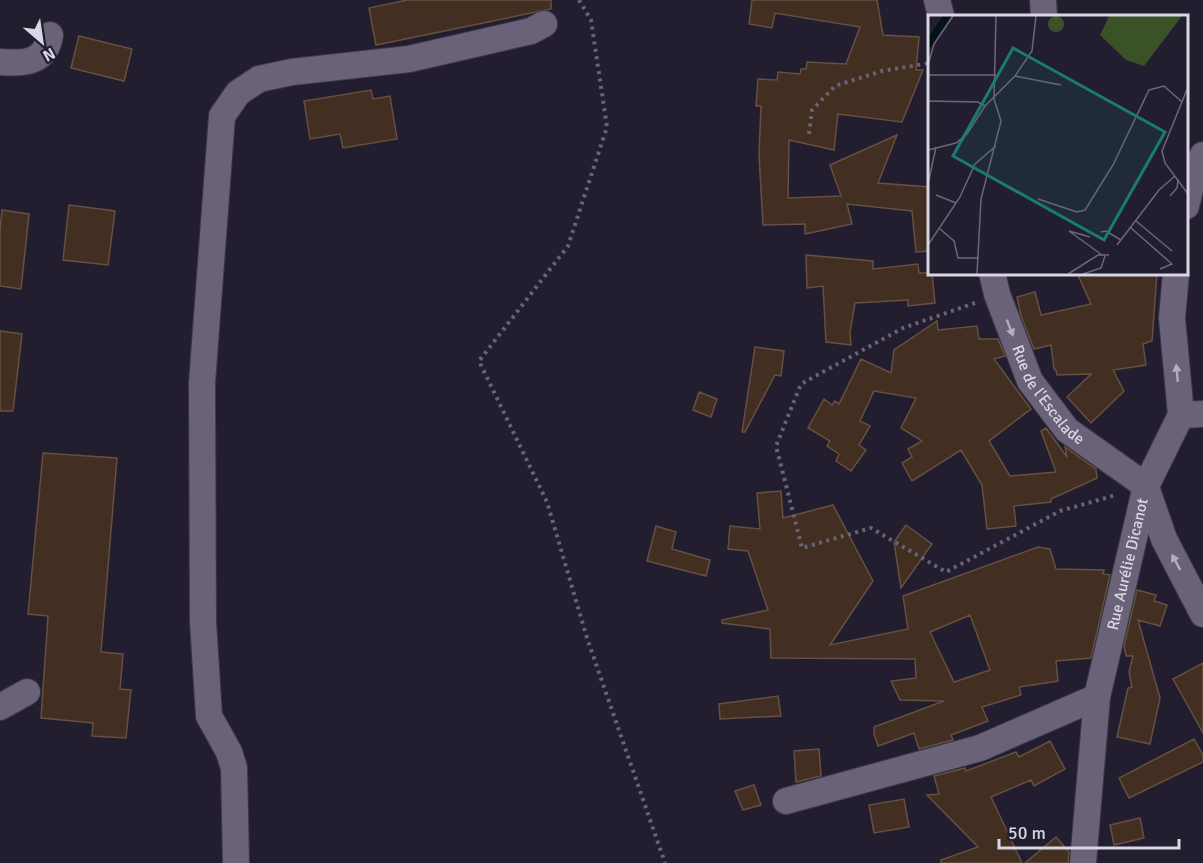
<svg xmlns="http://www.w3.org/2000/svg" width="1203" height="863" font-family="Signika,sans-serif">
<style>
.building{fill:#432f22;stroke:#655042;stroke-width:1.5;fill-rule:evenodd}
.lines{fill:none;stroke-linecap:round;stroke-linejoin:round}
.minor-casing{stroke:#3d3948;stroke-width:28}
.path{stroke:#696475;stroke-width:4;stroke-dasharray:3 4.5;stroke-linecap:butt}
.minor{stroke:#696279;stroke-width:26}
.oneway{fill:#b2aebf}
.labels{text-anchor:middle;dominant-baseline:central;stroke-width:6;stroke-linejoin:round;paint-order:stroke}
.street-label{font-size:16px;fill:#dad7e4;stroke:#231d30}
.inset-road{fill:none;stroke:#6c6778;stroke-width:1.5}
.view{fill:#197b74;fill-opacity:0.15;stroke:#197b74;stroke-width:3}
.inset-edge{fill:none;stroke:#dad7e4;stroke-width:3}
</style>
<rect width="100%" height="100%" fill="#231d30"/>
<!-- building -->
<path class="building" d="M407 0H551V9L376 45 369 8Z
M752 0H877L883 35 919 37 916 70H923L902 122 838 114 834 150 789 140 788 198 841 196 830 165 897 135 878 183 930 187V251L916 252 912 211 847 204 852 224 805 234V224L763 225 759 155 761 106H756L758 79 777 80 778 72 800 74 801 69H806L807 62 846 64 860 27 775 13 772 28 749 24Z
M79 36 132 49 124 81 71 68Z
M371 90 373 99 390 96 397 139 343 148 340 134 310 139 304 101Z
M69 205 115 211 108 265 63 260Z
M2 210 29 214 21 289 0 286V230Z
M806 255 873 261V269L918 264 919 273H932L935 303 908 306V300L855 303 850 332 851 345 826 342 823 286 807 288Z
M1077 273H1157L1152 341 1143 344 1146 365 1113 370 1124 391 1091 423 1067 397 1091 374 1057 375 1056 370 1054 369 1051 345 1034 349 1021 316 1017 297 1035 292 1041 315 1091 304Z
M937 321 938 330 977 326 979 339H998L1005 356 994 359 1031 409 989 441 1010 476 1056 472 1041 431 1046 428 1067 457 1065 447 1096 469 1097 478 1051 499V502L1014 506 1016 526 987 529 982 485 961 450 912 481 902 463 912 457 908 449 922 441 901 428 916 398 874 391 860 421 870 426 859 445 866 450 851 471 836 461 839 454 827 446 830 441 808 428 824 399 832 405 835 401 839 404 861 359 891 373 894 350Z
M0 331 22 334 13 411H0Z
M755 347 784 351 781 376 775 375 745 432H742Z
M699 392 717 399 711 417 693 410Z
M43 453 117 458 101 652 123 654 120 689 131 690 126 738 92 736 93 723 41 718 48 616 28 614Z
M781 491 783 518 833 505 873 581 830 645 908 629 903 596 1038 547 1050 549 1056 569 1104 570 1103 574 1110 575 1091 658 1056 661 1058 681 1019 687 1021 695 982 707 988 721 951 735 953 740 919 749 914 733 878 746 874 734V727L944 701 900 700 891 681 916 678 915 659 771 658 770 629 722 623V620L768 610 748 551 728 549 730 526 760 529 757 493ZM970 615 990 670 954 682 930 632Z
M906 525 932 544 901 588 894 542Z
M656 526 676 532 672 549 710 560 706 576 647 561Z
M1137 590 1156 595 1154 601 1167 605 1160 626 1138 620 1160 698 1150 744 1117 737 1128 688 1132 687 1129 672 1133 656H1126L1124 646Z
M1203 663V733L1173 679Z
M778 696 781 716 720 719 719 704Z
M1194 739 1203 755V762L1129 798 1119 778Z
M1050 741 1065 769 1034 786 1031 780 991 797 1022 863H941V860L978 847 927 795 939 794 934 776 965 768 966 771 1016 752 1019 757Z
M819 749 821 776 796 782 794 751Z
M754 785 761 805 743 810 735 791Z
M904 799 909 827 874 833 869 805Z
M1140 818 1144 838 1114 845 1110 825Z
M1056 837 1069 852 1068 863H1025Z"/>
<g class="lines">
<!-- minor casing -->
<g class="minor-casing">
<g id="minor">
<path d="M937 0 941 16"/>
<path d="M1043 0 1044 16"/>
<path d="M0 62C24 64 46 63 50 35"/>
<path d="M1186 206 1192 182 1203 155"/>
<path id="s1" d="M992 273 997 294 1030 381 1067 430 1146 486"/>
<path d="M1181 415 1203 414"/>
<path d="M1146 487 1164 539 1203 614"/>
<path d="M0 707 27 692"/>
<path d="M786 801 980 748 1097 697"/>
<path d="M236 863 234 768 229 752 209 716 203 622 202 383 222 116 238 93 259 79 292 72 409 59 531 31 544 24"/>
<path id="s2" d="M1083 863 1097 697 1146 486 1181 415 1172 318 1176 273"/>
</g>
</g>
<!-- path -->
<path class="path" d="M579 0 591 20 607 127 568 246 479 361 547 502 587 638 665 863
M809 134 812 110 835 86 882 71 930 63
M975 303 903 328 801 384 776 446 802 548 871 528 946 572 1060 511 1116 495"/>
<!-- minor -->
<use href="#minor" class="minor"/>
</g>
<!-- one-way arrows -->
<defs><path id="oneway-solid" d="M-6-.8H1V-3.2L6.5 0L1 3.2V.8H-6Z" transform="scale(1.5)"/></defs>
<g class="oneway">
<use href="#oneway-solid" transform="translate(1010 328) rotate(69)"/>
<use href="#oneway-solid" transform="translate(1177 373) rotate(-95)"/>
<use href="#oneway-solid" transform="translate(1176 562) rotate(-118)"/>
</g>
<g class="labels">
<!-- street labels -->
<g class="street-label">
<text stroke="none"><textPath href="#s1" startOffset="136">Rue de l'Escalade</textPath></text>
<text stroke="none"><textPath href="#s2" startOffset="303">Rue Aurélie Dicanot</textPath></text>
</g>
</g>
<!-- overview -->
<g transform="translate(928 15)">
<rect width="260" height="260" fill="#231d30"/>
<path d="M181 1H254L216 51 198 45 172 20ZM120 9a8 8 0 1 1 16 0a8 8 0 1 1-16 0Z" fill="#3b5127"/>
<path d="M15 1H23L0 36V23Z" fill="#031213"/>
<path class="inset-road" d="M0 50 6 29 25 1M0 60H68M87 61 133 70M260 72 234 136 237 148 260 179M66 84 68 1M0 86 50 87 57 91M0 135 28 128 39 119 57 91 87 61 104 36 108 1M0 169 8 132M8 180 28 188M242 181 249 173 250 164M110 184 149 197 157 195 185 150 221 75 236 71 254 87M208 206 244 236M203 213 244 249 232 254M12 214 26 226 30 243H51M173 217 178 216 193 225M162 222 141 216 174 240M0 230 32 182 47 149 68 131M189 230 231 175 247 161M49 259 53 184 73 106 66 84M140 259 170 240H181M155 259 173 253 177 241"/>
<path class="view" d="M85 33 237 117 176 225 25 141Z"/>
<rect width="260" height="260" class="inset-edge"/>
</g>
<!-- north arrow -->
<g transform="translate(42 42) rotate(151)" stroke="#231d30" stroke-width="4.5" paint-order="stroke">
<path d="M0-4.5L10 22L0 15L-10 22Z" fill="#dad7e4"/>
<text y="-9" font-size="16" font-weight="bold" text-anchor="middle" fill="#dad7e4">N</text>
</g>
<!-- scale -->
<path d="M999 839v9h180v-9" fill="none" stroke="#dad7e4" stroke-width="3"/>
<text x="1008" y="839" font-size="18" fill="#dad7e4" stroke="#231d30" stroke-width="4.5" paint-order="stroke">50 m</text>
</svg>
